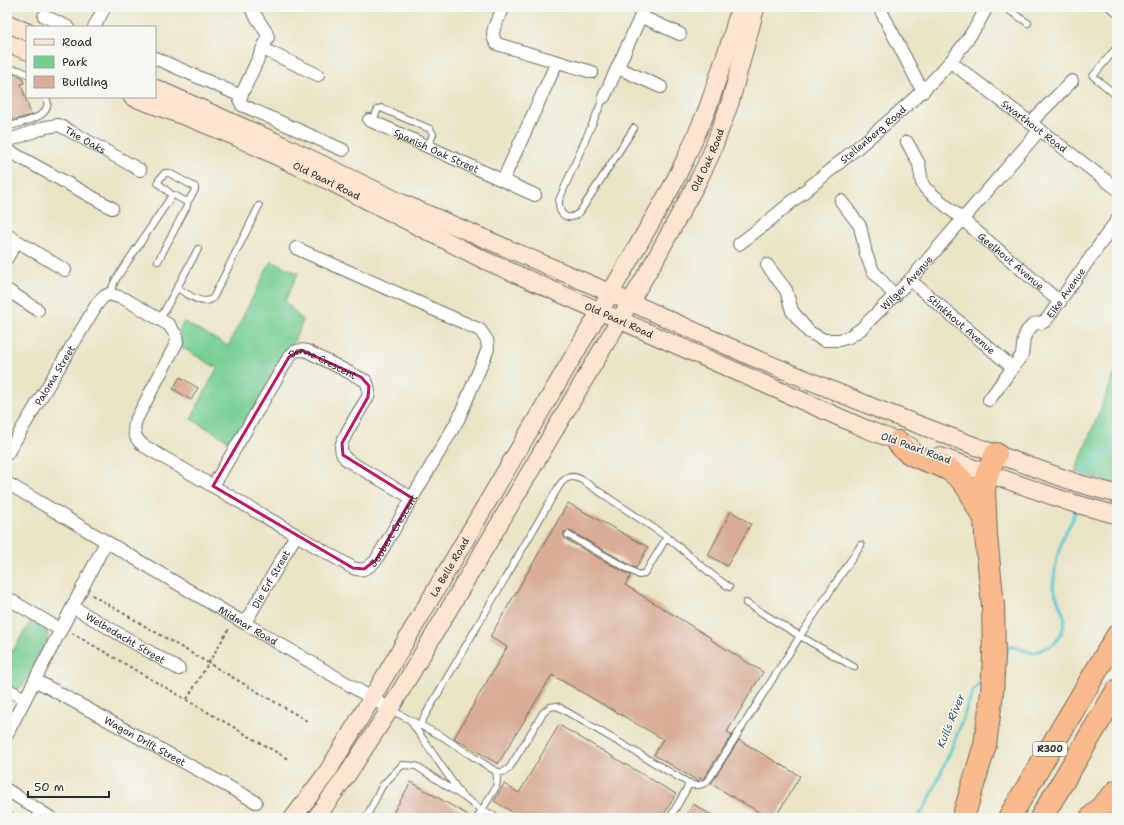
<svg xmlns="http://www.w3.org/2000/svg" width="1124" height="825" font-family="'Shantell Sans',sans-serif">
<style>
.green{fill:#74cd93;stroke:#507c5f}
.lines{fill:none;stroke-linecap:round;stroke-linejoin:round}
.stream{stroke:#5ecad6;stroke-width:3}
.building{fill:#d8ac95}
.service-casing{stroke:#6e6c61;stroke-width:8}
.minor-casing{stroke:#6e6c61;stroke-width:14}
.secondary-casing{stroke:#6e6c61;stroke-width:19}
.motorway-casing{stroke:#6e6c61;stroke-width:24}
.path{stroke:#6e6c61;stroke-width:2;stroke-dasharray:3 3;stroke-linecap:butt}
.service{stroke:#fff;stroke-width:6}
.minor{stroke:#fff;stroke-width:12}
.secondary{stroke:#fde4d1;stroke-width:17}
.motorway{stroke:#fabb8c;stroke-width:22}
.marked{fill:none;stroke:#c2185b;stroke-width:3;stroke-linejoin:round}
.labels{text-anchor:middle;dominant-baseline:central;stroke-width:3.5;stroke-linejoin:round;paint-order:stroke}
.shield{fill:#f6f6f2;stroke:#686867;stroke-width:1}
.shield-label{font-size:9px;font-weight:bold;fill:#2b2b2b}
.street-label{font-size:10px;fill:#2b2b2b;stroke:#f6f6f2}
.water-label{font-size:11px;font-style:italic;fill:#3a5b5e;stroke:#f6f6f2}
</style>
<rect width="100%" height="100%" fill="#f6f6f2"/>
<filter id="ink" filterUnits="userSpaceOnUse"><feTurbulence type="fractalNoise" baseFrequency=".025" numOctaves="2"/><feDisplacementMap in="SourceGraphic" scale="8" xChannelSelector="R" yChannelSelector="G"/><feConvolveMatrix kernelMatrix="1 2 1 2 8 2 1 2 1" color-interpolation-filters="sRGB"/></filter>
<filter id="wash" filterUnits="userSpaceOnUse"><feTurbulence type="fractalNoise" baseFrequency=".012" numOctaves="4" result="noise"/><feDisplacementMap in="SourceGraphic" scale="16" xChannelSelector="R" yChannelSelector="G"/><feGaussianBlur stdDeviation="0.9" result="paint"/><feColorMatrix in="noise" values="0 0 0 0 0 0 0 0 0 0 0 0 0 0 0 0 0 1.4 0 .05"/><feComposite in="paint" operator="in"/></filter>
<g filter="url(#wash)">
<rect width="100%" height="100%" fill="#eae4c6"/>
<!-- green -->
<path class="green" d="M271 261 298 273 285 301 303 321 290 350 234 444 191 419 217 368 181 347 179 331 184 322 228 346Z
M1117 368V484L1075 472Z
M32 619 46 628 48 634 47 641 24 684 18 689 7 684V653L10 655Z"/>
<g class="lines">
<!-- stream -->
<path class="stream" d="M1083 478 1084 471 1117 444
M1003 655 1010 646 1034 653 1054 644 1062 632 1065 619 1053 587 1056 563 1063 537 1073 519 1075 509
M918 818 929 800 953 745 973 691 984 678"/>
</g>
<g id="blocks">
<!-- building -->
<path class="building" d="M13 74 22 77 24 83 21 84 31 115 7 122V76Z
M180 377 198 388 191 400 173 389Z
M568 503 648 547 636 568 570 531H568L564 532V535L565 539 631 576 625 585 711 638 710 639 763 672 727 732 732 735 703 779 700 778 698 781 654 755 663 739 552 675 498 764 454 738 507 647 490 637Z
M731 511 751 524 727 566 708 555Z
M559 725 676 794 662 818H522L494 801 504 784 519 793Z
M739 740 800 776 775 818H769L711 784Z
M411 782 473 818H390Z
M693 804 716 818H685Z"/>
</g>
</g>
<g filter="url(#ink)">
<use href="#blocks" fill-opacity="0" stroke="#6e6c61" stroke-width="1"/>
<g class="lines">
<!-- service casing -->
<g class="service-casing">
<path id="service" d="M1004 7 1028 23
M1109 7 1117 13
M1117 47 1093 76 1117 96
M7 69 19 70 27 74
M604 97 559 200C558 215 568 223 580 212L634 128
M372 122 378 109 381 108 430 129 433 134 428 147
M7 127C21 122 55 118 46 97
M172 195 158 183V181L165 173H169L195 187V190L187 203
M177 288C187 293 202 307 213 298L259 206
M109 294 116 279 171 197 174 195 185 201 187 203V206L158 261
M160 319 198 249
M568 535 639 575 643 574 647 570 667 537
M746 603 800 636 854 667
M391 710 443 737 492 769C499 773 504 774 510 767L543 713 550 707 557 706 692 785C701 786 706 784 711 776L800 636 861 545
M412 723 460 793
M419 726 559 486C565 477 572 474 582 480L667 537 715 577 729 587
M7 814 13 818
M366 818 382 786 402 765 416 766 462 796 482 810 489 813 497 818
M477 818 496 787 497 779 496 771
M670 818 690 783"/>
</g>
<!-- minor casing -->
<g class="minor-casing">
<g id="minor">
<path d="M504 7C499 18 487 33 497 44L592 72"/>
<path d="M879 7 923 92"/>
<path d="M44 16 68 27"/>
<path d="M640 16 680 34"/>
<path d="M94 27 105 7"/>
<path d="M263 49 318 75"/>
<path d="M155 58 241 96 240 101 242 105 343 150"/>
<path id="s1" d="M951 62 1117 189"/>
<path d="M618 68 661 87"/>
<path d="M241 96 268 37 266 32 250 7"/>
<path d="M604 97 645 7"/>
<path id="s2" d="M369 120 535 195"/>
<path d="M1030 123 1072 81"/>
<path id="s3" d="M7 141 46 127 59 125 140 170"/>
<path id="s4" d="M907 142 919 164 922 183 925 188 1060 302"/>
<path d="M7 150 112 208"/>
<path d="M503 180 557 62"/>
<path d="M841 201 860 226 866 254 873 271 895 296"/>
<path d="M7 235 65 270"/>
<path id="s5" d="M739 244 760 228C794 200 829 171 863 143 911 102 958 65 987 7"/>
<path d="M7 258 17 241"/>
<path id="s6" d="M767 265 786 290 792 311 809 332 824 340H839L849 337 861 329 910 280 1039 131"/>
<path id="s7" d="M910 280 1013 368"/>
<path d="M7 290 38 310"/>
<path id="s8" d="M989 400 1022 355 1024 338 1027 331 1034 324 1044 322 1047 319 1117 220"/>
<path id="s9" d="M7 454 97 304 103 297 109 294 125 299 169 325 176 335 177 342 136 420C132 431 135 439 144 446L353 568C362 572 369 568 376 560L459 418 488 349 487 340 480 330 296 248"/>
<path id="s10" d="M7 483 390 709"/>
<path id="s11" d="M213 486 289 357C294 350 299 349 307 351L366 381C369 387 370 391 368 397 362 407 342 437 341 447 341 454 345 459 350 462L412 498"/>
<path d="M7 598 61 630"/>
<path id="s12" d="M73 607 179 669"/>
<path id="s13" d="M245 623 296 535"/>
<path id="s14" d="M35 680 256 802"/>
<path d="M7 689 25 699"/>
<path d="M7 734 106 542"/>
<path d="M7 790 51 818"/>
</g>
</g>
<!-- secondary casing -->
<g class="secondary-casing">
<g id="secondary">
<path d="M7 23 27 32"/>
<path d="M7 43 27 51"/>
<path d="M155 88 274 141 402 203 590 284 752 357 880 410 996 454 1077 483 1117 494"/>
<path id="s15" d="M132 97 192 119 236 137 329 181 482 259 866 429 910 446"/>
<path d="M939 456 1069 502 1117 515"/>
<path id="s16" d="M293 818 328 771 372 698 600 311 671 188 686 158 707 110 731 39 740 7"/>
<path id="s17" d="M316 818 349 772 390 709 656 258 700 177 711 154 730 103 756 7"/>
</g>
</g>
<!-- motorway casing -->
<g class="motorway-casing">
<path id="motorway" d="M898 442C910 460 934 460 951 471 960 477 968 487 973 497 976 503 978 510 983 515
M963 818 985 745 992 693 994 655 993 606 986 536 984 490 987 474 996 454
M1009 818 1117 636
M1041 818 1117 691
M1091 818 1117 791"/>
</g>
<!-- path -->
<path class="path" d="M92 595 309 722
M72 633 288 759
M187 699 230 627"/>
<!-- service -->
<use href="#service" class="service"/>
<!-- minor -->
<use href="#minor" class="minor"/>
<!-- secondary -->
<use href="#secondary" class="secondary"/>
<!-- motorway -->
<use href="#motorway" class="motorway"/>
</g>
</g>
<!-- marked area -->
<path class="marked" d="M301 350 361 377 369 386 368 397 342 443 343 455 412 498 376 560 364 569 353 568 213 486 289 357Z"/>
<g class="labels">
<!-- shield labels -->
<rect class="shield" x="1033" y="742" width="34" height="14" rx="3"/>
<g class="shield-label">
<text x="1050" y="749">R300</text>
</g>
<!-- street labels -->
<g class="street-label">
<text stroke="none"><textPath href="#s1" startOffset="105">Swarthout Road</textPath></text>
<text stroke="none"><textPath href="#s5" startOffset="173">Stellenberg Road</textPath></text>
<text stroke="none"><textPath href="#s3" startOffset="85">The Oaks</textPath></text>
<text stroke="none"><textPath href="#s2" startOffset="74">Spanish Oak Street</textPath></text>
<text stroke="none"><textPath href="#s17" startOffset="766">Old Oak Road</textPath></text>
<text stroke="none"><textPath href="#s15" startOffset="212">Old Paarl Road</textPath></text>
<text stroke="none"><textPath href="#s4" startOffset="163">Geelhout Avenue</textPath></text>
<text stroke="none"><textPath href="#s6" startOffset="202">Wilger Avenue</textPath></text>
<text stroke="none"><textPath href="#s8" startOffset="137">Eike Avenue</textPath></text>
<text stroke="none"><textPath href="#s15" startOffset="536">Old Paarl Road</textPath></text>
<text stroke="none"><textPath href="#s7" startOffset="68">Stinkhout Avenue</textPath></text>
<text stroke="none"><textPath href="#s11" startOffset="188">Denne Crescent</textPath></text>
<text stroke="none"><textPath href="#s9" startOffset="92">Paloma Street</textPath></text>
<text transform="translate(916 448) rotate(20)">Old Paarl Road</text>
<text stroke="none"><textPath href="#s9" startOffset="698">Joubert Crescent</textPath></text>
<text stroke="none"><textPath href="#s16" startOffset="296">La Belle Road</textPath></text>
<text stroke="none"><textPath href="#s13" startOffset="51">Die Erf Street</textPath></text>
<text stroke="none"><textPath href="#s10" startOffset="280">Midmar Road</textPath></text>
<text stroke="none"><textPath href="#s12" startOffset="61">Welbedacht Street</textPath></text>
<text stroke="none"><textPath href="#s14" startOffset="126">Wagon Drift Street</textPath></text>
</g>
<!-- water labels -->
<g class="water-label">
<text transform="translate(951 721) rotate(-68)">Kuils River</text>
</g>
</g>
<!-- margin -->
<rect width="1124" height="825" fill="none" stroke="#f6f6f2" stroke-width="24"/>
<!-- legend -->
<rect x="26" y="26" width="130" height="72" fill="#f6f6f2" stroke="#a5a5a2"/>
<rect x="34" y="39" width="20" height="6" fill="#fde4d1" stroke="#a5a5a2"/>
<text x="62" y="46" font-size="12" fill="#2b2b2b">Road</text>
<rect x="34" y="56" width="20" height="12" fill="#74cd93" stroke="#a5a5a2"/>
<text x="62" y="66" font-size="12" fill="#2b2b2b">Park</text>
<rect x="34" y="76" width="20" height="12" fill="#d8ac95" stroke="#a5a5a2"/>
<text x="62" y="86" font-size="12" fill="#2b2b2b">Building</text>
<!-- scale -->
<path d="M28 791v6h81v-6" fill="none" stroke="#2b2b2b" stroke-width="2"/>
<text x="34" y="791" font-size="12" fill="#2b2b2b" stroke="#f6f6f2" stroke-width="3" paint-order="stroke">50 m</text>
</svg>
